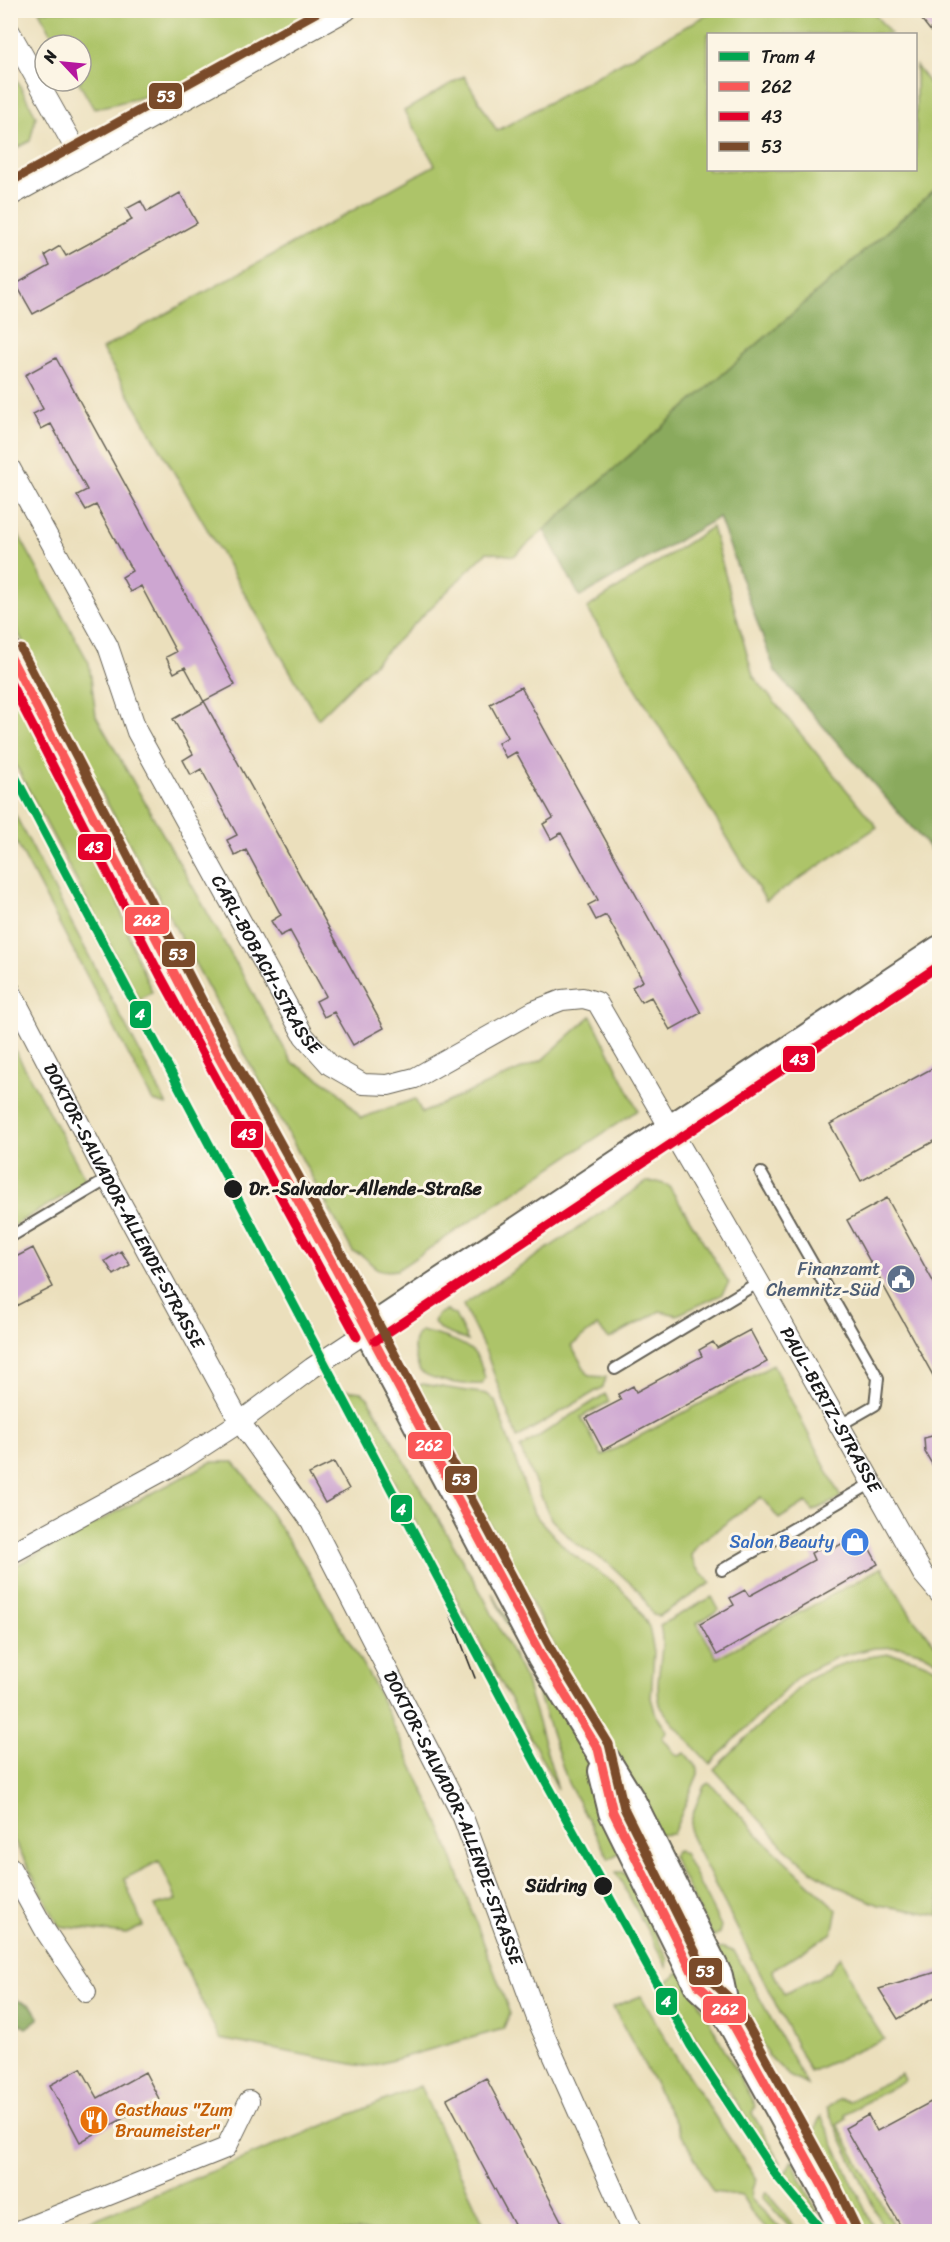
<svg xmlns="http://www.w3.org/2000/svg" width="950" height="2242" font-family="Sriracha,sans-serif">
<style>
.green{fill:#adc469;stroke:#647042;stroke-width:1.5}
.forest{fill:#8aaa5d;stroke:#53633c;stroke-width:1.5}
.building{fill:#cda6d1}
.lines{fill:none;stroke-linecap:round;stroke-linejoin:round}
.lane-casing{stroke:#646054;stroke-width:14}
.street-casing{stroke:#646054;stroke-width:22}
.secondary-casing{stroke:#646054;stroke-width:32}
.lane{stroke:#fff;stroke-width:10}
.street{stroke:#fff;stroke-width:20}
.secondary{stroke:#fff;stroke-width:28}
.tram{stroke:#1c1c1c;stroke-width:1.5}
.bus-1-casing{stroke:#fcf5e5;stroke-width:14}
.bus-2-casing{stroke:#fcf5e5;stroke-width:14}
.bus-3-casing{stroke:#fcf5e5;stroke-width:14}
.bus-1{stroke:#fa5858;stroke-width:9}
.bus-2{stroke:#e4002b;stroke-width:9}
.bus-3{stroke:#7a4b2a;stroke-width:9}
.tram-1-casing{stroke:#fcf5e5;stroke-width:14}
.tram-1{stroke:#00a651;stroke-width:9}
.stop-dot{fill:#1c1c1c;stroke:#fcf5e5;stroke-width:2}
.labels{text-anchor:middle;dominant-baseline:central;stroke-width:6;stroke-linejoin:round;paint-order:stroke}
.street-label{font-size:18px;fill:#1c1c1c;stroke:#fcf5e5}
.stop-label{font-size:18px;font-weight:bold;fill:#1c1c1c;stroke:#fcf5e5;text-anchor:start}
.service-label{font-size:18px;fill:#4e5e75;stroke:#fcf5e5;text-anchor:end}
.shop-label{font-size:18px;fill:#366cbe;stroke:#fcf5e5;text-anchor:end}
.food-label{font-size:18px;fill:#c56008;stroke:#fcf5e5;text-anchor:start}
.line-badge{stroke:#fcf5e5;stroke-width:2}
.badge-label{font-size:16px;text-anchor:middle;font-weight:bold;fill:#fff}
</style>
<rect width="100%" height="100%" fill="#fcf5e5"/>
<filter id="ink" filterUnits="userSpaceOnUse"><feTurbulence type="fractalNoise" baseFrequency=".0167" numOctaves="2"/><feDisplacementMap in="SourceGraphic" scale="12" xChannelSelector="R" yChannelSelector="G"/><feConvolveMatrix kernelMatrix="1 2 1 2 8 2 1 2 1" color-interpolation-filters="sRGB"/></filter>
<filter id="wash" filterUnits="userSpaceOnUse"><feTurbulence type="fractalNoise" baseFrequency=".008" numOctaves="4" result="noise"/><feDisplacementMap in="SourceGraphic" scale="24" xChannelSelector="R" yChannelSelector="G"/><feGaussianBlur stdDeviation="1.35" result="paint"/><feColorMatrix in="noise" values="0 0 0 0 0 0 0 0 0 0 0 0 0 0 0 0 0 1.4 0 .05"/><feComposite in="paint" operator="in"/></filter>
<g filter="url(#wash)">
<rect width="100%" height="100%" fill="#ebdfbc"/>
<!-- green -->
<path class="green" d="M39 11H347L231 75 94 109 78 81H81V45H58Z
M714 11H872L891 34H708V170H916V66L939 96V186L514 556 487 552 318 719 102 349 435 165 404 111 464 76 497 131Z
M11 69 36 116 30 141 11 151Z
M10 519 89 663 96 716 292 1062 335 1088 361 1118 415 1099 422 1113 542 1060 591 1016 638 1110 397 1270C368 1275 373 1256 353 1252L82 757 11 619Z
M712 527 753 676 877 827 766 901 587 608Z
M10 685 106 866 134 951 152 992 139 1000 11 756Z
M11 807 167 1105 153 1101 11 832Z
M10 1041 87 1182 11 1227H10Z
M647 1182H658L669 1186 729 1283 721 1295 677 1315 660 1311 609 1339 597 1326 571 1346 589 1376 606 1377 603 1387 517 1438 486 1352 463 1305Z
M446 1310 455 1315 468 1341 440 1330 434 1322 437 1315Z
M421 1331C437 1335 460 1340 472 1351 480 1357 482 1369 485 1378L482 1384C463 1385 435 1382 420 1371 415 1358 409 1341 421 1331Z
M773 1365 841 1498 813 1511 806 1502 779 1519 761 1497 698 1544 691 1555 696 1567 711 1583 659 1616 653 1615 640 1592 608 1563 576 1544 551 1519 520 1448 605 1394 609 1402 581 1417 602 1456Z
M422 1384 487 1394 495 1401 534 1514 569 1552 616 1584 635 1603 649 1627 654 1652 651 1698 656 1715 667 1731 662 1737 676 1755 679 1756 685 1753 698 1769V1774L673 1834 655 1835 417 1387Z
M345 1390 361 1392 368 1398 483 1596 525 1679 558 1789Z
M211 1462H234L250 1482 308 1571 374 1684 441 1828 510 2014 503 2029 368 2067 220 2039 155 1906 177 1900 159 1861 124 1879 143 1926 126 1934 59 1926 11 1834V1568Z
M882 1567 912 1617 939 1649V1662L923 1653 901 1647 874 1648 837 1657 800 1675 710 1764C701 1755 661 1712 660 1704 653 1678 667 1651 660 1625L712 1597 719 1610 697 1623 717 1658Z
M492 1593 588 1759 624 1850 609 1859 568 1783 533 1678Z
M889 1654C908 1656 922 1660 939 1670V1915L879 1905 837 1886 811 1870 784 1847 714 1769 808 1679 833 1667 862 1658Z
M709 1783 714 1787 759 1836 837 1910 832 1933 772 1970 784 1994 829 1972 840 1956 861 2003 884 2039 810 2072 692 1839C686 1822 698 1802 704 1786Z
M679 1851 684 1853 721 1926 719 1934 714 1936 709 1930 672 1856 675 1852Z
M616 1872H623L626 1875 668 1959 667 1967Z
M723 1948 734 1951 807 2085 789 2076 768 2055 712 1951Z
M682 1970 755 2106 752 2113 781 2163 777 2166 697 2041 665 1983Z
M641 1996 674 2054 757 2180 752 2188 751 2199 783 2231H770L755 2218 742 2196 713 2192 613 2007Z
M902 2074 905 2080 845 2114 847 2118 837 2124 896 2231H885L827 2108 840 2099 849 2101Z
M420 2086 487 2231H66Z
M821 2116 875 2231H859C848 2209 812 2152 815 2129 816 2125 819 2120 821 2116Z
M792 2160 822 2223 784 2176Z
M766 2192 798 2231H793L763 2198Z"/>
<!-- forest -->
<path class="forest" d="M939 186V859L775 671 719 517 580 597 544 530Z
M10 1988 16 2000 31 2005 39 2018 26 2028 11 2018Z"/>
<g id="blocks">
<!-- building -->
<path class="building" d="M914 10H940V43Z
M180 193 197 223 33 314 16 284 50 265 45 255 60 246 66 256 132 220 126 209 141 201 147 212Z
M56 358 235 685 204 701 384 1028 353 1045 334 1012 324 1017 316 1001 326 996 290 931 280 936 271 921 281 915 246 850 235 856 227 840 237 835 201 769 191 775 183 760 193 754 173 719 204 702 185 667 174 673 166 657 176 652 141 586 130 592 122 577 132 571 96 505 86 510 77 495 87 490 51 424 41 429 33 414 43 409 25 375Z
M521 687 701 1013 670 1030 651 997 641 1002 632 987 643 981 606 915 596 920 588 905 598 900 561 833 551 839 543 824 553 818 516 752 506 758 498 743 508 737 490 704Z
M940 1064V1138L861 1181 830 1124Z
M887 1198 940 1294V1388L847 1220Z
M33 1248 53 1287 10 1309V1260Z
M121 1251 130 1265 114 1275 105 1261Z
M750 1330 767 1362 603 1450 586 1418 621 1400 618 1394 633 1386 636 1392 702 1356 699 1350 713 1342 717 1348Z
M940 1434V1478L925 1452 924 1438Z
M334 1462 349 1489 325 1503 309 1474Z
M861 1533 878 1564 717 1655 700 1624 734 1605 730 1598 745 1590 749 1596 814 1560 811 1553 826 1545 829 1551Z
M940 1971V1994L898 2019 879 1989Z
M81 2068 98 2098 145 2072 159 2099 80 2142 50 2085Z
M486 2078 521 2144 567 2232H518L482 2165 447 2099Z
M940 2097V2232H904L845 2128 868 2115 877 2131Z"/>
</g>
</g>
<g filter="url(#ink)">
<use href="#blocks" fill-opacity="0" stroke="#646054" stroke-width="1.5"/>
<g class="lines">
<!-- lane casing -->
<g class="lane-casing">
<path id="lane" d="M761 1173 878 1378 875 1405 840 1425
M10 1237 108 1179
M615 1369 759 1282
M722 1570 872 1483"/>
</g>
<!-- street casing -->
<g class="street-casing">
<g id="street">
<path d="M10 32 80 157"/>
<path d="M10 196 347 10"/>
<path id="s1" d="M10 468 108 646 137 732 304 1036 330 1065 363 1084 388 1085 415 1078 534 1011 562 1000 583 998 597 1002 759 1282 923 1574 940 1594"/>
<path id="s2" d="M10 990 108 1179 240 1422 312 1368 368 1331"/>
<path id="s3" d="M10 1554 177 1463 240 1422 311 1521 463 1817 538 2021 632 2232"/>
<path d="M10 1867 46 1932 86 1992"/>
<path d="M16 2232 226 2148 249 2101"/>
</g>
</g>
<!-- secondary casing -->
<g class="secondary-casing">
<path id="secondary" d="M10 655 171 969 335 1268 542 1657 632 1803 718 1976 725 2010
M368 1331 940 950
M603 1771 613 1812 699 1986 725 2010 825 2191 845 2232"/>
</g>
<!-- lane -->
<use href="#lane" class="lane"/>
<!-- street -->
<use href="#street" class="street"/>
<!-- secondary -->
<use href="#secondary" class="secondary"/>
<!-- tram -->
<path class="tram" d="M429 1560 475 1678"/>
<!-- bus-1 casing -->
<g class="bus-1-casing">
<path id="bus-1" d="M10 656 202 1027 335 1268 542 1657 598 1749 613 1812 699 1986 725 2010 825 2191 845 2232"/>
</g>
<!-- bus-2 casing -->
<g class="bus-2-casing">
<path id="bus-2" d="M10 682 160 975 357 1337
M375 1341 940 965"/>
</g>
<!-- bus-3 casing -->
<g class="bus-3-casing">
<path id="bus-3" d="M10 182 321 10
M21 649 213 1021 346 1262 552 1651 609 1744 624 1808 709 1979 736 2004 836 2185 856 2227"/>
</g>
<!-- bus-1 -->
<use href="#bus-1" class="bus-1"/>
<!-- bus-2 -->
<use href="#bus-2" class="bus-2"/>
<!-- bus-3 -->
<use href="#bus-3" class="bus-3"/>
<!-- tram-1 casing -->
<g class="tram-1-casing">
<path id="tram-1" d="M10 767 533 1758 691 2046 776 2175 823 2232"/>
</g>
<!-- tram-1 -->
<use href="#tram-1" class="tram-1"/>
</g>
</g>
<!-- icons -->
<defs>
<g id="civic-disc" transform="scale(1.5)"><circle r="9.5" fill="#5c6f8a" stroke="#fcf5e5"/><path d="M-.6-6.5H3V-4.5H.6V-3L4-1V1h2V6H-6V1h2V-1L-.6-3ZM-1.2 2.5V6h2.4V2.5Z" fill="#fff"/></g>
<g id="shop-disc" transform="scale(1.5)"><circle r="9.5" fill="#3f7fe0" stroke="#fcf5e5"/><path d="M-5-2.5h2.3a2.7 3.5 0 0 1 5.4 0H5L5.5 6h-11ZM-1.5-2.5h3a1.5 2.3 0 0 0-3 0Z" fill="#fff"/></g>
<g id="restaurant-disc" transform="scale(1.5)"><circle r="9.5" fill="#e8710a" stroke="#fcf5e5"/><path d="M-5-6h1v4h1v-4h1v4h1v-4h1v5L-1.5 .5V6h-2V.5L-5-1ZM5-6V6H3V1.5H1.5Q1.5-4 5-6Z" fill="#fff"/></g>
</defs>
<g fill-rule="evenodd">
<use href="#civic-disc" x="901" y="1279"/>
<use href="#shop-disc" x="855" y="1542"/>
<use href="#restaurant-disc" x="94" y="2120"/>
</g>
<!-- markers -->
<g class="stop-dot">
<circle cx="233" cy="1189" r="10"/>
<circle cx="603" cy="1886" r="10"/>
</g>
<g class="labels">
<!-- street labels -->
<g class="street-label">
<text stroke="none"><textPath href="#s1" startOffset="560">CARL-BOBACH-STRASSE</textPath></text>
<text stroke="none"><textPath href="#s2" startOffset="244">DOKTOR-SALVADOR-ALLENDE-STRASSE</textPath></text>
<text stroke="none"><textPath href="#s1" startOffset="1443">PAUL-BERTZ-STRASSE</textPath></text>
<text stroke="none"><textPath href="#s3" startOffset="717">DOKTOR-SALVADOR-ALLENDE-STRASSE</textPath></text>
</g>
<!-- stop labels -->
<g class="stop-label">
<text x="249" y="1189">Dr.-Salvador-Allende-Straße</text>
<text x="587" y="1886" text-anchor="end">Südring</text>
</g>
<!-- service labels -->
<g class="service-label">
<text x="880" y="1269">Finanzamt<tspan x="880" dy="21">Chemnitz-Süd</tspan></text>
</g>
<!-- shop labels -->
<g class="shop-label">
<text x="834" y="1542">Salon Beauty</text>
</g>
<!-- food labels -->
<g class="food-label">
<text x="115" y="2110">Gasthaus "Zum<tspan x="115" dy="21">Braumeister"</tspan></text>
</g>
</g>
<g class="line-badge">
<rect x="148" y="82" width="35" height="28" rx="6" fill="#7a4b2a"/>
<rect x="77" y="833" width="35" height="28" rx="6" fill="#e4002b"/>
<rect x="124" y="906" width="46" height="29" rx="6" fill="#fa5858"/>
<rect x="161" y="940" width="35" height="28" rx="6" fill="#7a4b2a"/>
<rect x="129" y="1000" width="23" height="29" rx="6" fill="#00a651"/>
<rect x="782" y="1045" width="34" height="28" rx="6" fill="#e4002b"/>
<rect x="230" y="1120" width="34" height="29" rx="6" fill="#e4002b"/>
<rect x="407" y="1431" width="45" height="29" rx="6" fill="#fa5858"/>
<rect x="444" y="1465" width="34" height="29" rx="6" fill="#7a4b2a"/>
<rect x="390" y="1494" width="23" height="29" rx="6" fill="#00a651"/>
<rect x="688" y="1957" width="35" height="29" rx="6" fill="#7a4b2a"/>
<rect x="655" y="1987" width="23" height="29" rx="6" fill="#00a651"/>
<rect x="702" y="1995" width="45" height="29" rx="6" fill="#fa5858"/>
</g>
<g class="badge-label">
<text x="166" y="102">53</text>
<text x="94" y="853">43</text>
<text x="147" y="926">262</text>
<text x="178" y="960">53</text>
<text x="140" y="1020">4</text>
<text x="799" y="1065">43</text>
<text x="247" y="1140">43</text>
<text x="429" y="1451">262</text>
<text x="461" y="1485">53</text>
<text x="401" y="1515">4</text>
<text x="705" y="1977">53</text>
<text x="666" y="2007">4</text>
<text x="725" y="2015">262</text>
</g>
<!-- margin -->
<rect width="950" height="2242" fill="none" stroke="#fcf5e5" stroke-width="36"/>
<!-- legend -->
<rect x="707" y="33" width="210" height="138" fill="#fcf5e5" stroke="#a29e95" stroke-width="1.5"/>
<rect x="719" y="52" width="30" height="9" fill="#00a651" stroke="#a29e95" stroke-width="1.5"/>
<text x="761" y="63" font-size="18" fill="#1c1c1c">Tram 4</text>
<rect x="719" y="82" width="30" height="9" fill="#fa5858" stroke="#a29e95" stroke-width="1.5"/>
<text x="761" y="93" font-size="18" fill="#1c1c1c">262</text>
<rect x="719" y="112" width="30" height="9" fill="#e4002b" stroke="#a29e95" stroke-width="1.5"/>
<text x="761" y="123" font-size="18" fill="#1c1c1c">43</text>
<rect x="719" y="142" width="30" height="9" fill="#7a4b2a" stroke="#a29e95" stroke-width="1.5"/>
<text x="761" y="153" font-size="18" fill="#1c1c1c">53</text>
<!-- north arrow -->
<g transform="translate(63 63) rotate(296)"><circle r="28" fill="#fcf5e5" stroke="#a29e95" stroke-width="1.5"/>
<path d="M0-4.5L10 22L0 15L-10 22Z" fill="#b5179e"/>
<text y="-9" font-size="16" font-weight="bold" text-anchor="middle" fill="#1c1c1c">N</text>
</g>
</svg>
